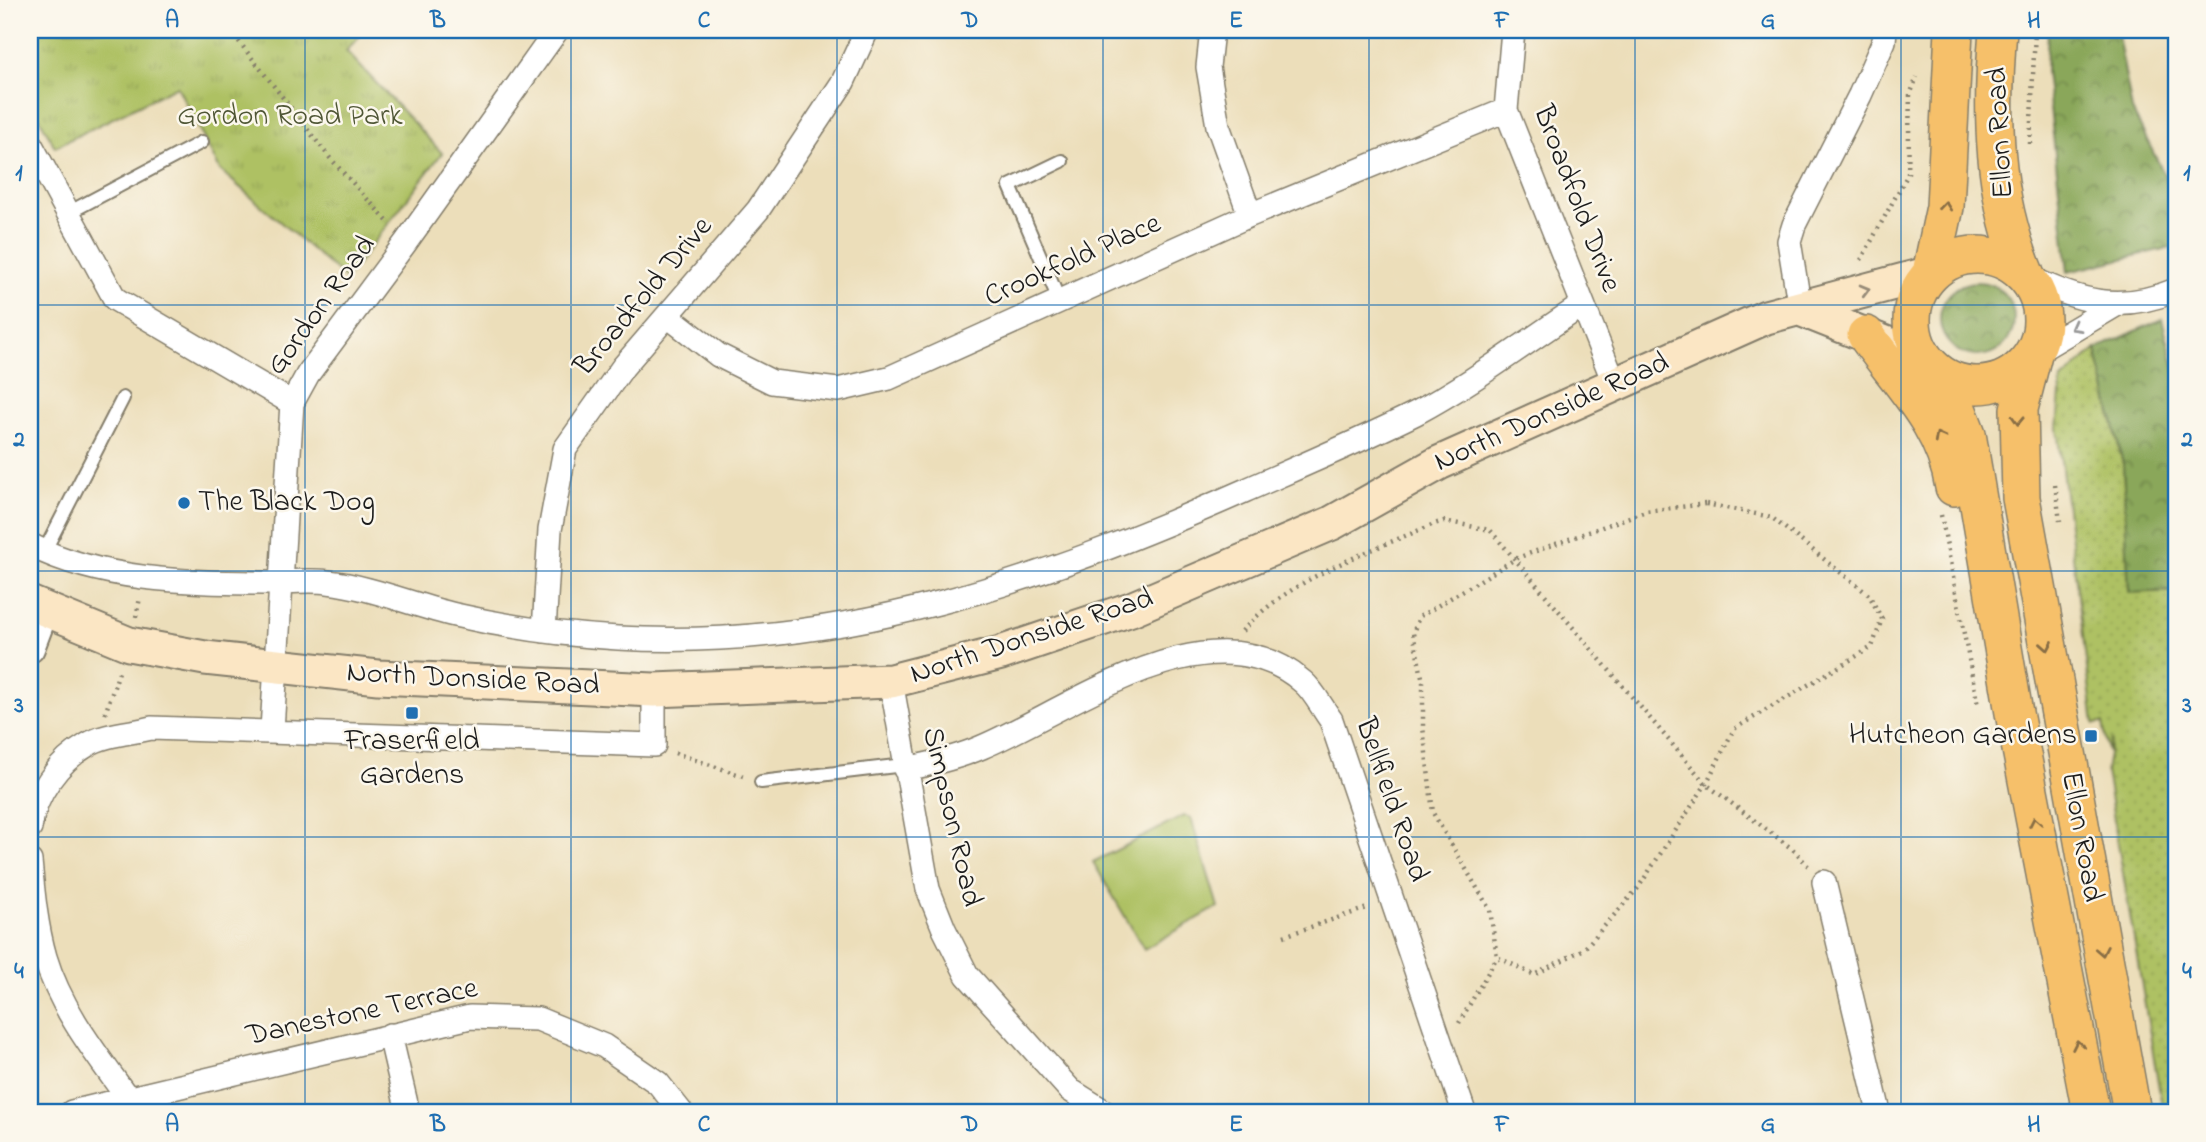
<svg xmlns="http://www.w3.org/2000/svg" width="2206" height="1142" font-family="'Indie Flower',sans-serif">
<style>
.grass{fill:url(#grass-dots);stroke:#656e40;stroke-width:2}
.forest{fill:url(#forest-crowns);stroke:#53623b;stroke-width:2}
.park{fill:url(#park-tufts);stroke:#656e40;stroke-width:2}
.garden{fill:#aec164;stroke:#656e40;stroke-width:2}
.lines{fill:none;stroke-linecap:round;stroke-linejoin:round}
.service-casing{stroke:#847d6b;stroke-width:16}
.minor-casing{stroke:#847d6b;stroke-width:26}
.tertiary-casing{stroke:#847d6b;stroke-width:32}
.secondary-casing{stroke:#847d6b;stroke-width:37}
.primary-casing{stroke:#847d6b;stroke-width:40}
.path{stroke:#847d6b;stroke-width:4.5;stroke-dasharray:2 5;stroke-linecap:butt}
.service{stroke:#fff;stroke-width:12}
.minor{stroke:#fff;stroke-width:23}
.tertiary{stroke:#fff;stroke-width:28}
.secondary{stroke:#fbe6c4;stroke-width:33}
.primary{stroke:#f6c06b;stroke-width:37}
.oneway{stroke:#896e44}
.oneway2{stroke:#978b78}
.oneway3{stroke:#999}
.grid{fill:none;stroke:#1f6fb2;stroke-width:2;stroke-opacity:0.55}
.poi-dot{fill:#1f6fb2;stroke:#fbf7ec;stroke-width:2.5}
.labels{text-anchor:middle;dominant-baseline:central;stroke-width:5;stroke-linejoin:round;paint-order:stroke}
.park-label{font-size:30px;fill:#4f5635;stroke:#fbf7ec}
.street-label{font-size:30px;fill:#1c1c1c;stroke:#fbf7ec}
.poi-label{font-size:30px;fill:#1c1c1c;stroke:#fbf7ec;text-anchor:start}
.neatline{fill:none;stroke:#1f6fb2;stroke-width:2.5}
.grid-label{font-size:23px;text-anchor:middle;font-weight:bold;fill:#1f6fb2}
</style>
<defs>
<pattern id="grass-dots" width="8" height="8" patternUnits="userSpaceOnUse" patternTransform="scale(1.75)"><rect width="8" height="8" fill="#aec164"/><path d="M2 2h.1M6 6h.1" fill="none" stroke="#95a556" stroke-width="1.8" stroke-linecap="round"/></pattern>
<pattern id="forest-crowns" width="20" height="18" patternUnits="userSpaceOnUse" patternTransform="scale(1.75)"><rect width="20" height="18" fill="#8aa75a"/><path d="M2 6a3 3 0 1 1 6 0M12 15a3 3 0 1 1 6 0" fill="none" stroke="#70874a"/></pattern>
<pattern id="park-tufts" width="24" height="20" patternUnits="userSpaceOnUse" patternTransform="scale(1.75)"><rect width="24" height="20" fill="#aec164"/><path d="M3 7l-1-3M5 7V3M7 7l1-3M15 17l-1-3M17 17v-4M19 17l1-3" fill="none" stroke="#95a556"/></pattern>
</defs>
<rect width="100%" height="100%" fill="#fbf7ec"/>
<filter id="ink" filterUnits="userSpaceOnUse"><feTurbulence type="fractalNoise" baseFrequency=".0143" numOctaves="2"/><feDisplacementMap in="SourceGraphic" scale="14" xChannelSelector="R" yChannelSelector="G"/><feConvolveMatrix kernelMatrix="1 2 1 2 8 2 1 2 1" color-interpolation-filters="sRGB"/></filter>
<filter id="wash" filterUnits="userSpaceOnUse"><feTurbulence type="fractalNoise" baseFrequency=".00686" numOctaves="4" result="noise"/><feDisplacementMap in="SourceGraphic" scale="28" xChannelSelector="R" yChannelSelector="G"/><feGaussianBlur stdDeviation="1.57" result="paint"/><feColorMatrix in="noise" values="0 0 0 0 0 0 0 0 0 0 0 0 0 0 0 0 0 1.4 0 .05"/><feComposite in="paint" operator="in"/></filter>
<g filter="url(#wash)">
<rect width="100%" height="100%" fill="#ecdeba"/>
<!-- grass -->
<path class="grass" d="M2096 349 2123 464 2129 592H2176V1112H2163L2106 772 2111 740 2108 752 2103 723 2094 724 2057 429 2061 381Z"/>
<!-- forest -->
<path class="forest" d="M2048 30H2117L2132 110 2176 198V246L2068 272 2046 71Z
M1940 319a37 37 0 1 1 74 0a37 37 0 1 1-74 0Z
M2162 319 2176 371V591L2129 593 2123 464 2096 349Z"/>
<!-- park -->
<path class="park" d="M30 30H365L346 51 442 153 346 279 220 170 177 86 55 147 30 101Z"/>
<!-- garden -->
<path class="garden" d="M1184 816 1191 818 1218 907 1144 949 1093 862Z"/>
</g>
<g filter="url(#ink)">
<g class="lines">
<!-- service casing -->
<g class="service-casing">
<path id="service" d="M68 213 202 142
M1060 302 1010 186 1062 161
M44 552 123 398
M761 782 904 765"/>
</g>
<!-- minor casing -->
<g class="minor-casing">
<path id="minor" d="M1212 30 1208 67 1218 126 1250 215
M1513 30 1506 110 1615 385
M30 143 115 299 292 403
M2026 276C2080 301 2117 314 2176 290
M1800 309 1789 241 1794 225 1860 95 1884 41 1885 30
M669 317 718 355 772 382 838 390 889 378 1250 215 1506 110
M2033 354 2119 303
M30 545C102 581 183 582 262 583 285 583 306 579 328 582 371 587 413 605 455 615 508 627 563 635 618 638 841 651 1043 580 1244 491 1301 466 1360 441 1416 413 1473 383 1527 341 1581 306
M544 631 550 530 565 449 623 367 758 210 843 82 867 30
M891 681 928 889 944 929 967 975 1070 1090 1105 1112
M272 730 292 403 308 374 406 242 557 30
M905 769C931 764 957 758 982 747 1070 710 1211 601 1303 682 1314 691 1322 708 1331 720L1464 1112
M30 828C35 794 58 762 87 745 104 734 132 733 151 728L654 745V690
M30 861C33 893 36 926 45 957 60 1008 96 1054 127 1097
M1824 882 1879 1112
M390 1035 408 1112
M72 1112 470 1017 538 1019 604 1046 658 1083 681 1112"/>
</g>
<!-- tertiary casing -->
<g class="tertiary-casing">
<path id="tertiary" d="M30 648 44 611"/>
</g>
<!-- secondary casing -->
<g class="secondary-casing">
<path id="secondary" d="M1800 309 1893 346 1939 373
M30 603 129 644 205 658 378 677 654 690 891 681 1001 653 1131 609 1332 523 1439 463 1766 317 1931 273"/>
</g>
<!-- primary casing -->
<g class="primary-casing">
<path id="primary" d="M1998 30C1991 114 1992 196 2026 276
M1912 320a65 65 0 1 1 130 0a65 65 0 1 1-130 0Z
M1931 273 1945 207 1954 30
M1866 335C1902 386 1944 424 1954 487
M2033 354 2019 409 2021 498 2132 1112
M1939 373 1956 406 1967 434 2014 713 2091 1112"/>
</g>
<!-- path -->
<path class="path" d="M230 30 330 158 389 223
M2030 144 2035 30
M1861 260 1908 174 1910 95 1917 77
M2055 485 2060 521
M1706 504 1771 517 1869 595 1882 619 1872 647 1734 729 1706 784 1638 888 1584 949 1534 975 1497 957 1490 910 1433 813 1423 727V682L1413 633 1419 617 1517 558 1646 511Z
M1941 515 1978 706
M136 617 140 598
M1242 631C1291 577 1369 552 1434 524L1444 521 1490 530 1706 784 1795 851 1808 866
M105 714 120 669
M675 753 743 776
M1284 936 1370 907
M1459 1023 1497 957"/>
<!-- service -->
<use href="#service" class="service"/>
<!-- minor -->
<use href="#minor" class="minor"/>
<!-- tertiary -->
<use href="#tertiary" class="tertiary"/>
<!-- secondary -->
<use href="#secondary" class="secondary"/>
<!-- primary -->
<use href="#primary" class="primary"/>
</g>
<!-- one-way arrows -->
<defs><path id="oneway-chevron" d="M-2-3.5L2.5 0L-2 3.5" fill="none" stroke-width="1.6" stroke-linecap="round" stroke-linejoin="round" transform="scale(1.75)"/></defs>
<g class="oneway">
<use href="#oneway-chevron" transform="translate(1945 206) rotate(-84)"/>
<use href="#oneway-chevron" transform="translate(2018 420) rotate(92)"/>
<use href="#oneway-chevron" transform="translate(1939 437) rotate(-118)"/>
<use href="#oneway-chevron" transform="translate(2047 646) rotate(80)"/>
<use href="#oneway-chevron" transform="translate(2035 822) rotate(-101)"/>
<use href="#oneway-chevron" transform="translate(2102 951) rotate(79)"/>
<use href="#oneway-chevron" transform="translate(2078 1045) rotate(-101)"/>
</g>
<use class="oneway2" href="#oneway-chevron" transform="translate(1865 290) rotate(-15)"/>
<use class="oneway3" href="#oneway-chevron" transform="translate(2075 327) rotate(151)"/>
</g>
<!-- grid -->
<path class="grid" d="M305 30V1112M571 30V1112M837 30V1112M1103 30V1112M1369 30V1112M1635 30V1112M1901 30V1112M30 305H2176M30 571H2176M30 837H2176"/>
<!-- markers -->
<g class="poi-dot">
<circle cx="184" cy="503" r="7"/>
<rect x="405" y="706" width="14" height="14" rx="3.5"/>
<rect x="2084" y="729" width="14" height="14" rx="3.5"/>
</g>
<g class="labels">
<!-- park labels -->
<g class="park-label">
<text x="290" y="117">Gordon Road Park</text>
</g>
<!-- street labels -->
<g class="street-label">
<text transform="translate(2001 133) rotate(-93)">Ellon Road</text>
<text transform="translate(1576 199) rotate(69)">Broadfold Drive</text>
<text transform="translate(1073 261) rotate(-24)">Crookfold Place</text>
<text transform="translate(644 297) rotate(-50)">Broadfold Drive</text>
<text transform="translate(322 306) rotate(-54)">Gordon Road</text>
<text transform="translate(1552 413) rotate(-24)">North Donside Road</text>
<text transform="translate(1032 637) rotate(-18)">North Donside Road</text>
<text transform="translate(473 680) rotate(3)">North Donside Road</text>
<text transform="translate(1391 800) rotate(71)">Bellfield Road</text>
<text transform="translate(951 817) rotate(77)">Simpson Road</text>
<text transform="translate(2081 837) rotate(80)">Ellon Road</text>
<text transform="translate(362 1013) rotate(-12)">Danestone Terrace</text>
</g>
<!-- poi labels -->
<g class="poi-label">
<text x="198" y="503">The Black Dog</text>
<text x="2077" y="736" text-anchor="end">Hutcheon Gardens</text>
<text x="412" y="742" text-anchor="middle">Fraserfield<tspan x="412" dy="34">Gardens</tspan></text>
</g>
</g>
<!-- margin -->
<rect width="2206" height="1142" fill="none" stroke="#fbf7ec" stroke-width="77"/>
<rect x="38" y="38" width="2130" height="1066" class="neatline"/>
<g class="grid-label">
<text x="172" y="27">A</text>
<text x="438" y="27">B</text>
<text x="704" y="27">C</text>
<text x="970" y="27">D</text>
<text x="1236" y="27">E</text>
<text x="1502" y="27">F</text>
<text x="1768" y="27">G</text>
<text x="2034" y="27">H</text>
<text x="19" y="180">1</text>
<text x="2187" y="180">1</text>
<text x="19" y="446">2</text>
<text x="2187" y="446">2</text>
<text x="19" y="712">3</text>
<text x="2187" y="712">3</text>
<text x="19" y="978">4</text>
<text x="2187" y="978">4</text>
<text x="172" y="1131">A</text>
<text x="438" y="1131">B</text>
<text x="704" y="1131">C</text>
<text x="970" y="1131">D</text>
<text x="1236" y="1131">E</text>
<text x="1502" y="1131">F</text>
<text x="1768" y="1131">G</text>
<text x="2034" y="1131">H</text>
</g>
</svg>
